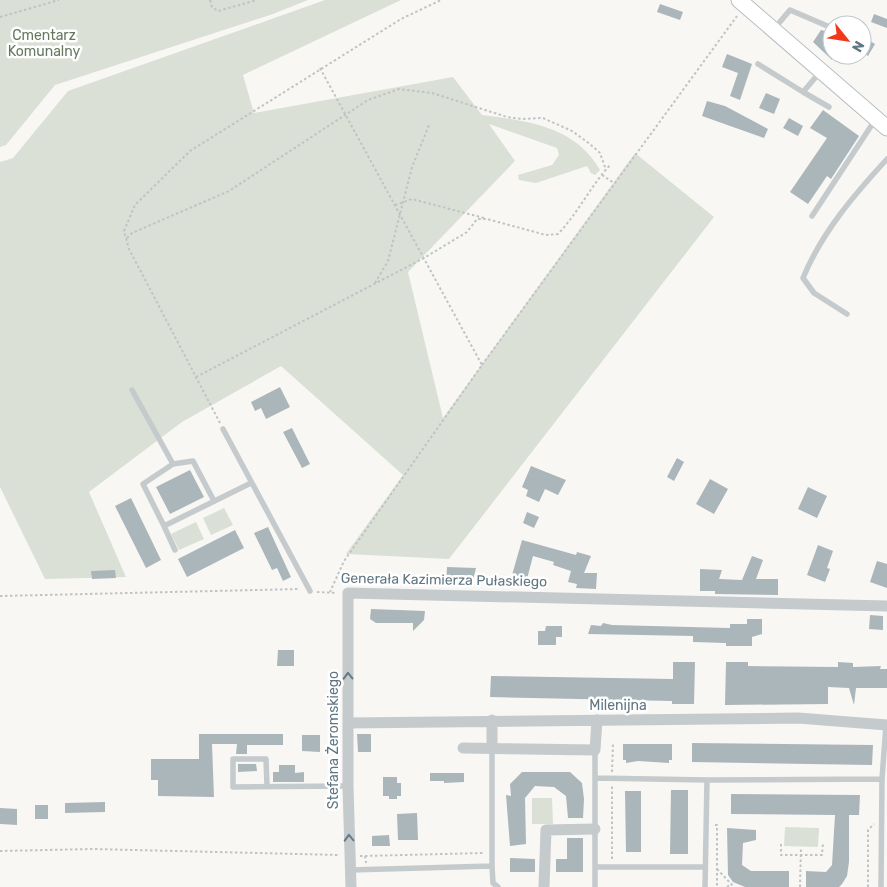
<svg xmlns="http://www.w3.org/2000/svg" width="887" height="887" font-family="Rubik,sans-serif">
<style>
.green{fill:#dae0d5}
.building{fill:#abb6ba}
.lines{fill:none;stroke-linecap:round;stroke-linejoin:round}
.secondary-casing{stroke:#b7bec1;stroke-width:17}
.path{stroke:#c0c3c5;stroke-width:2;stroke-dasharray:2.5 2.5;stroke-linecap:butt}
.service{stroke:#c5cacd;stroke-width:5.5}
.minor{stroke:#c5cacd;stroke-width:11}
.secondary{stroke:#fff;stroke-width:15}
.oneway{stroke:#657a86}
.labels{text-anchor:middle;dominant-baseline:central;stroke-width:5;stroke-linejoin:round;paint-order:stroke}
.park-label{font-size:14px;fill:#66795f;stroke:#fff}
.street-label{font-size:14px;fill:#607682;stroke:#fff}
</style>
<rect width="100%" height="100%" fill="#f8f7f4"/>
<!-- green -->
<path class="green" d="M0 0H308L273 14 55 85 6 145 0 147Z
M325 0H401L243 75 254 113 453 77 482 115C527 121 575 126 600 170L595 175 591 173 587 166 536 183 519 180 518 175 552 165 559 155 557 148 489 124 515 161 408 272 443 418 635 153 714 217 449 559 346 554 403 475 281 366 182 422 89 492 126 577 45 579 0 487V162L13 158 68 91Z
M224 508 233 525 211 535 203 518Z
M196 522 204 539 179 550 171 534Z
M532 798H552L553 824H532Z
M785 827 819 828 818 847 784 846Z"/>
<!-- building -->
<path class="building" d="M660 4 683 12 680 20 657 12Z
M874 14 887 19V28L871 22Z
M821 30 832 33V60L813 42Z
M862 36 875 44 868 56 862 52Z
M727 54 752 64 740 100 730 96 738 73 722 67Z
M766 93 780 99 774 114 759 108Z
M707 101 725 106 768 129 764 138 702 116Z
M823 110 859 136 831 179 827 176 808 204 790 192 827 138 810 128Z
M789 118 803 126 798 136 783 128Z
M280 387 290 407 266 419 261 408 255 411 251 402Z
M292 428 310 464 302 468 283 432Z
M677 458 684 462 674 481 667 477Z
M531 466 566 480 558 495 545 489 539 502 526 496 528 490 522 487Z
M190 470 204 497 170 514 156 487Z
M710 479 728 489 714 514 696 504Z
M808 487 827 496 817 518 798 509Z
M131 498 161 560 146 568 115 506Z
M527 512 539 517 534 528 523 523Z
M268 527 291 577 283 581 277 568 272 570 254 533Z
M235 530 244 548 187 577 178 559Z
M522 540 576 555 577 552 591 556 584 573H597L596 589 576 588 577 584 568 582 571 571 553 565 554 562 533 556 527 579 512 575Z
M818 545 833 551 827 568 830 569 825 582 807 575Z
M752 556 763 560 756 579H778V595L715 594V591H700V569L722 570 719 579 742 580Z
M877 561 887 564V588L870 582Z
M447 567 476 568 472 584 446 583Z
M115 570 116 578 92 579 91 571Z
M371 609 425 611 424 620 413 631V623H376L370 619Z
M870 615 883 616V630L869 629Z
M747 619H762V634L752 637V646H726V643L693 642V636L588 634 591 625 601 626 603 623 612 625 730 628V624H747Z
M546 626H562V637H556V645H538V631H545Z
M278 650H294V666H277Z
M673 662H695L694 704H672V701L490 697 491 676 673 679Z
M726 662H748V666L838 667V662L853 663V667L881 666 880 669H887V688H856L854 705 849 688 828 687V704L725 705Z
M199 734H283V745H247V754H236L237 744H212L214 797 158 796V780H151V759H199Z
M357 734H371V752H358Z
M302 735H320V752L302 751Z
M692 743 873 745 872 765 692 762Z
M623 744H672V760H669V763L638 761 626 763V760H623Z
M238 764H256L257 771 238 772Z
M279 765H295V773L304 772V782H273V772H279Z
M522 772H570L582 783 584 799 583 818H568L566 796 554 787 535 786 525 798 526 844 510 846 506 795 511 796 510 784Z
M430 773H464V782L444 783V781H430Z
M383 777H397V783H401V796H397V799H389V796H383Z
M671 790H688V854H670Z
M625 791H641V852H626Z
M731 794 860 795 859 815H849V862L847 876 842 884 839 887H806V871L826 872 832 865 835 815 731 814Z
M105 802V812L65 813V803Z
M35 805H48V819H35Z
M0 808 17 809V825L0 824Z
M417 813 418 840H398L397 814Z
M727 828 756 830V840L743 843 742 865 751 871H789V887H745L733 882 728 875Z
M389 835 390 846H372V836Z
M567 838H583V872H556V859H567Z
M510 858 535 859V872H510Z"/>
<g class="lines">
<!-- secondary casing -->
<g class="secondary-casing">
<path id="secondary" d="M739 0 887 128"/>
</g>
<!-- path -->
<path class="path" d="M210 0 212 7 218 11 257 0
M0 17 59 0
M320 68 482 365 344 561 330 592
M602 175 614 183
M395 205 412 199 484 218
M127 238 132 233 229 191 368 100 399 89 432 93 507 117 522 119 543 118 572 131 590 144 600 153 606 170
M375 283 388 261 412 167 429 125
M482 365 737 16
M196 377 424 258 467 232 477 219H487L546 235 558 234C579 212 591 185 611 164
M220 423 129 249 124 231 135 205 190 151 401 19 441 0
M317 592 337 593
M0 596 300 589
M612 772 613 743
M715 825H717V887
M781 844V855H822L823 843
M0 851 93 849 340 855
M360 856H365L366 863
M365 856 483 853
M612 859V786
M717 869 734 887
M727 887 731 884
M800 887 801 847
M868 887V830L874 824"/>
<!-- service -->
<path class="service" d="M779 23 790 10 832 28
M758 64 803 92
M821 71 803 92 829 107
M812 216 875 120
M847 314 814 293 803 278C822 232 854 195 887 159
M132 390 173 464 193 461 214 501
M223 429 310 591
M164 526 143 484 173 464
M175 550 164 526 251 483
M492 748V866L493 883 498 887
M595 750V887
M595 778 707 780 882 779
M267 786 266 759H233V787L348 786
M595 867H705
M350 870 492 866
M705 887 707 780
M881 887 882 779 886 725"/>
<!-- minor -->
<path class="minor" d="M492 720V748
M348 723 798 718 887 725
M463 748 595 750 597 720
M351 887 348 786V593L887 606
M544 887 546 830 595 829"/>
<!-- secondary -->
<use href="#secondary" class="secondary"/>
</g>
<!-- one-way arrows -->
<defs><path id="oneway-chevron" d="M-2-3.5L2.5 0L-2 3.5" fill="none" stroke-width="1.6" stroke-linecap="round" stroke-linejoin="round" transform="scale(1.25)"/></defs>
<g class="oneway">
<use href="#oneway-chevron" transform="translate(348 676) rotate(-91)"/>
<use href="#oneway-chevron" transform="translate(349 838) rotate(-92)"/>
</g>
<g class="labels">
<!-- park labels -->
<g class="park-label">
<text x="44" y="35">Cmentarz<tspan x="44" dy="16">Komunalny</tspan></text>
</g>
<!-- street labels -->
<g class="street-label">
<text transform="translate(444 580) rotate(1)">Generała Kazimierza Pułaskiego</text>
<text x="618" y="705">Milenijna</text>
<text transform="translate(333 740) rotate(-90)">Stefana Żeromskiego</text>
</g>
</g>
<!-- north arrow -->
<g transform="translate(847 40) rotate(120)"><circle r="24" fill="#ffffff" stroke="#bfc8cd"/>
<path d="M0-4L9 19L0 12L-9 19Z" fill="#f2381a"/>
<text y="-8" font-size="14" font-weight="bold" text-anchor="middle" fill="#607682">N</text>
</g>
</svg>
